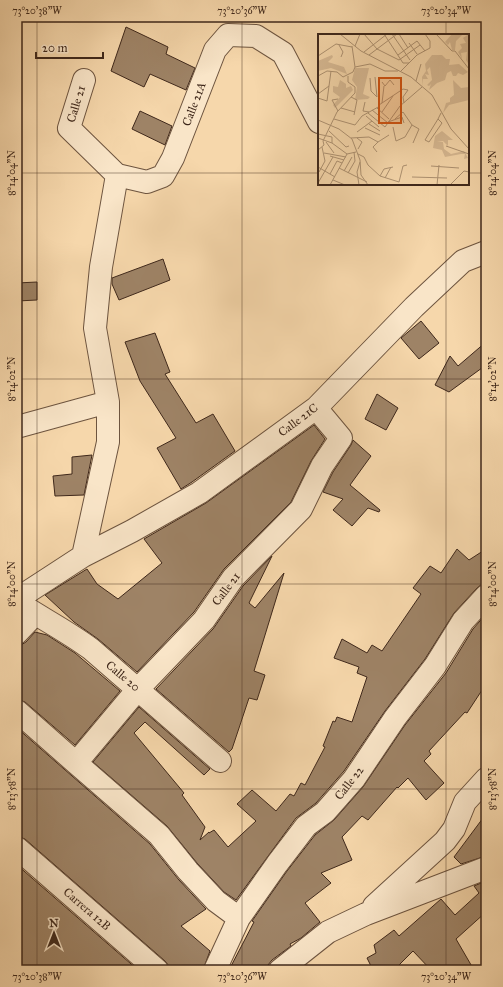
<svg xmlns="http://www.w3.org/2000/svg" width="503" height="987" font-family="'IM FELL Great Primer',serif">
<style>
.building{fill:#9e8366;stroke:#3f281b}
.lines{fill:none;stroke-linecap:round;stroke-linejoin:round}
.street-casing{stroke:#6d543f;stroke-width:24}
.street{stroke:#f9e5c8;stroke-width:22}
.ticks{fill:none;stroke:#3f281b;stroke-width:1;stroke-opacity:0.45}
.labels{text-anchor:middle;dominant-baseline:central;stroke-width:3;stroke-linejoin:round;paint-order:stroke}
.street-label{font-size:12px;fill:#3f281b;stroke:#f9e5c8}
.inset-road{fill:none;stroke:#ad9171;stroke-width:1}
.view{fill:#cf520e;fill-opacity:0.15;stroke:#cf520e;stroke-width:2}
.inset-edge{fill:none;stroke:#3f281b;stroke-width:2}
.neatline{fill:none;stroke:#3f281b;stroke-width:1.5}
.ticks-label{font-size:10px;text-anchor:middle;fill:#3f281b}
</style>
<rect width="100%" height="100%" fill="#f6d7ab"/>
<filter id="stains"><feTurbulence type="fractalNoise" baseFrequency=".005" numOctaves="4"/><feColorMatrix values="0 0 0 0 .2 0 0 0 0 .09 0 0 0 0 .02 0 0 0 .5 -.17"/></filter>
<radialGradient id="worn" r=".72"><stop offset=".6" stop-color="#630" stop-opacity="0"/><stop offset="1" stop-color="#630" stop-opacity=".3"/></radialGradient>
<!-- building -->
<path class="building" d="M126 27 168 47 166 54 195 68 186 90 150 74 144 87 111 71Z
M140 111 172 126 165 145 132 129Z
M163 259 170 280 119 300 112 284V278Z
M37 282V300L17 301V283Z
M421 321 439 343 419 359 401 338Z
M155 333 170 372 165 374 196 423 213 414 235 451 192 482 181 489 157 448 176 438 140 381 125 342Z
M486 342V365L449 392 435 385 450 356 458 366Z
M377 394 398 408 386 430 365 419Z
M314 425 325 439 311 461 291 502 224 569 194 612 137 672 98 639 74 622 45 595 87 569 97 584 118 599 162 563 144 539 206 503Z
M353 440 371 456 350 485 380 510 379 512 368 508 352 526 333 510 343 499 323 492 333 472 351 445Z
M92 455 84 495 55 496 53 476 72 474V457Z
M457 549 469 560 486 549V584H482L477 588 454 613 425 659 385 711 344 771 316 803 296 818 236 900 224 892 197 863 167 826 93 762 139 707 210 769 204 775 145 722 134 733 184 793 182 795 205 827 200 840 209 832V833L214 830 228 847 256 821 237 804 252 790 276 811 290 794 294 796 301 783 305 785 325 747 323 746 333 721 335 722 337 717 352 722 367 677 357 673 359 667 334 658 342 639 367 653 372 645 382 651 421 594 413 588 430 566 441 573Z
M272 556 249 603 255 608 284 573 254 671 265 675 257 700 249 698 232 749 229 752 156 689 213 629 243 586Z
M486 614V684L467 713 465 712 429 751 431 754 424 761 444 783 426 800 408 778 398 788 397 787 368 820 362 816 342 837 352 860 321 873 331 883 305 903 320 922 301 938 290 944 291 946 272 960 264 970H229L254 922 252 921 287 871 315 835 334 820 363 787 405 725 446 673 473 629Z
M35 632 47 635 75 653 120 691 75 745 25 702 17 699V645H21L26 642Z
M17 728 150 844 179 880 206 909 181 926 210 951 203 970H169V966L165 961 25 839 17 836Z
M486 814V856L461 864 454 857Z
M17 865 138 970H17Z
M486 881V912L456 939 474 970H431L413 951 394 970H373L367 958 376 953 374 945 394 930 399 936 441 899 455 915 479 893 474 886Z"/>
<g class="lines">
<!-- street casing -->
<g class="street-casing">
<path id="street" d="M84 80 69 128 117 175 147 182 163 176 173 158 215 50 228 35 256 36 283 53 319 122
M17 427 108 402
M83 556 108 442V402L95 328 101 267 117 175
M17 599 83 556 132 531 199 493 316 408 414 307 463 261 486 252
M17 602C41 618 67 631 91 649L220 761
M17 633 35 614
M17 711 76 763 159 835 188 871 216 901 239 918
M76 763 138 689 204 620 233 578 301 509 322 466 341 438 316 408
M17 848 157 970
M374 906 445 841 454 829 465 802 486 779
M215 970 239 918 277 864 306 826 325 812 354 779 395 718 435 666 463 621 486 596
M280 970 328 932 366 914 486 868"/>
</g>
<!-- street -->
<use href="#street" class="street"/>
</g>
<!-- ticks -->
<path class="ticks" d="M37 17V970M242 17V970M446 17V35M17 173H319M468 173H486M446 184V970M17 379H486M17 584H486M17 789H486"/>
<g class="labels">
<!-- street labels -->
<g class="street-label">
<text transform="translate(76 104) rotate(-73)">Calle 21</text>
<text transform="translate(194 104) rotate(-69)">Calle 21A</text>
<text transform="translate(298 420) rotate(-37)">Calle 21C</text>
<text transform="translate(226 589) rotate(-53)">Calle 21</text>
<text transform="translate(123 676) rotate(40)">Calle 20</text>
<text transform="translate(349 783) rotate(-52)">Calle 22</text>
<text transform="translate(87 909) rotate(41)">Carrera 12B</text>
</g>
</g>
<!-- overview -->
<g transform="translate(318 34)">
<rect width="151" height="151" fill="#f6d7ab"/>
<path d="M134 0H145L138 7 137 16H134L132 8 130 11 127 8ZM151 0 150 27 151 31 148 26 149 18 143 19 144 25 140 18 144 14 142 10 148 9 145 4ZM14 21 15 23 10 28 26 33 29 40 13 34 0 37V27ZM114 21H124L128 25H132L131 31 141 30 150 38 145 41 140 39 138 42H135L133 37 129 39 127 46 119 49 111 56 113 50 111 52 109 51 114 46 112 33 109 36 111 41 107 40 110 45H105V52L104 43 108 37 107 30ZM37 34H51L45 60 52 63 50 65 37 66 39 53 34 46ZM22 46 28 50V54L33 52 35 56 17 74 15 71 22 63 15 58V52L20 53ZM135 46 143 54 151 53V66L131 71 125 79 128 69 132 68V64L136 61ZM124 97 135 106H130V112L125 107H119L125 108 126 115 133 120 146 117 150 124 146 125 147 120H143L127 123 124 116 115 114 117 102Z" fill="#d7b993"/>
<path class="inset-road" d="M22 0 43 17 93 43 114 61 133 95 151 115M46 0 59 15 81 26 102 11M66 0 85 29H91M74 0 92 26M81 0 90 14M118 0 134 17H137L151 35M91 9 99 20M21 11 25 18 23 23M34 12 37 33M37 12 42 0M46 18 69 0M51 21 79 0M80 21 99 7 107 17M0 22 18 10 34 13M83 37 99 21 112 14V7L107 0M0 42 9 37 19 38 25 43 35 38 37 33 52 30 67 37H80M57 43 59 63M52 44 53 57 59 63M98 47 103 30M64 48 67 52 72 46 76 51M0 60 11 52M33 63 39 66 36 81M0 64 9 67 13 37M47 68 45 77 51 78M64 69 66 52M61 71 85 55 90 56 85 63 86 69M23 74 37 78M59 74 71 85M54 76 70 89M20 77 14 66 20 65M64 78 75 62M50 79 67 93 82 72 104 53M48 82 61 93M16 85 37 91 44 82 62 72M77 85 85 78 94 91 101 95 95 109M120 85 124 89 111 108 107 106 120 85 123 79M0 86 21 95 34 105 42 126 43 141 50 151M70 88 84 83 86 89M51 90 62 97M75 93 78 107 87 103 94 91M47 94 62 101M11 97 28 113 31 112M39 98 54 87M0 100 14 103V109L29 120M0 104 14 109M33 104 51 103 60 108 55 113 59 118M39 104 44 108 40 115M8 108 16 119M60 108 71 101M128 112 151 120M0 116 6 111 5 107 19 78 37 59V53L30 48V42M6 119 28 123M40 120 46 123 50 131 62 142 81 148M12 122 26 126M113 132 141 134M0 133 17 143M21 134 49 148M26 137 34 123M1 138 7 127 4 113M30 139 37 127 36 118M12 140 19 127 24 129M62 142 66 135 75 133M94 143 129 144M67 144 73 133M15 146 27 151M81 148 85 132 89 131M0 149 15 123M12 151 29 120 38 118M41 151 39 138 42 128M119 151 121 131M132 151 146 137 151 138"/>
<path class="view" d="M61 44H83V89H61Z"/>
<rect width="151" height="151" class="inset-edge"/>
</g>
<!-- margin -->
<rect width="503" height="987" fill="none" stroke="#f6d7ab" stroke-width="44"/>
<!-- north arrow -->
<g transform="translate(54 933)" stroke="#f9e5c8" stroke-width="3" paint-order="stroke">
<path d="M0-3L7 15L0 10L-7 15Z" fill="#3f281b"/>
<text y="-6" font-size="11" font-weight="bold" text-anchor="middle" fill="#3f281b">N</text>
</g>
<!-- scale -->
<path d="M36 52v6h67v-6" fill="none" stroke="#3f281b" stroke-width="2"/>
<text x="42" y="52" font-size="12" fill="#3f281b" stroke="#f9e5c8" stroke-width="3" paint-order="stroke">20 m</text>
<rect x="22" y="22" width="459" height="943" class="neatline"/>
<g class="ticks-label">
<text x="37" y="14">73°20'38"W</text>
<text x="242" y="14">73°20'36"W</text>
<text x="446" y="14">73°20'34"W</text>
<text transform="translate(11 173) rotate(-90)" y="4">8°14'04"N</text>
<text transform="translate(492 173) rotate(-90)" y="4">8°14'04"N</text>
<text transform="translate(11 379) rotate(-90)" y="4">8°14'02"N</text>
<text transform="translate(492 379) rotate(-90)" y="4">8°14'02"N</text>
<text transform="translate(11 584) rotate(-90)" y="4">8°14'00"N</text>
<text transform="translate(492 584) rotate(-90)" y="4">8°14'00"N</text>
<text transform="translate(11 789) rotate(-90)" y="4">8°13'58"N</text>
<text transform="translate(492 789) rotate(-90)" y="4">8°13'58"N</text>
<text x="37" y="980">73°20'38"W</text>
<text x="242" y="980">73°20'36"W</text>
<text x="446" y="980">73°20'34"W</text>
</g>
<rect width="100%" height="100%" filter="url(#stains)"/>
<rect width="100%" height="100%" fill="url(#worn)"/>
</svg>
